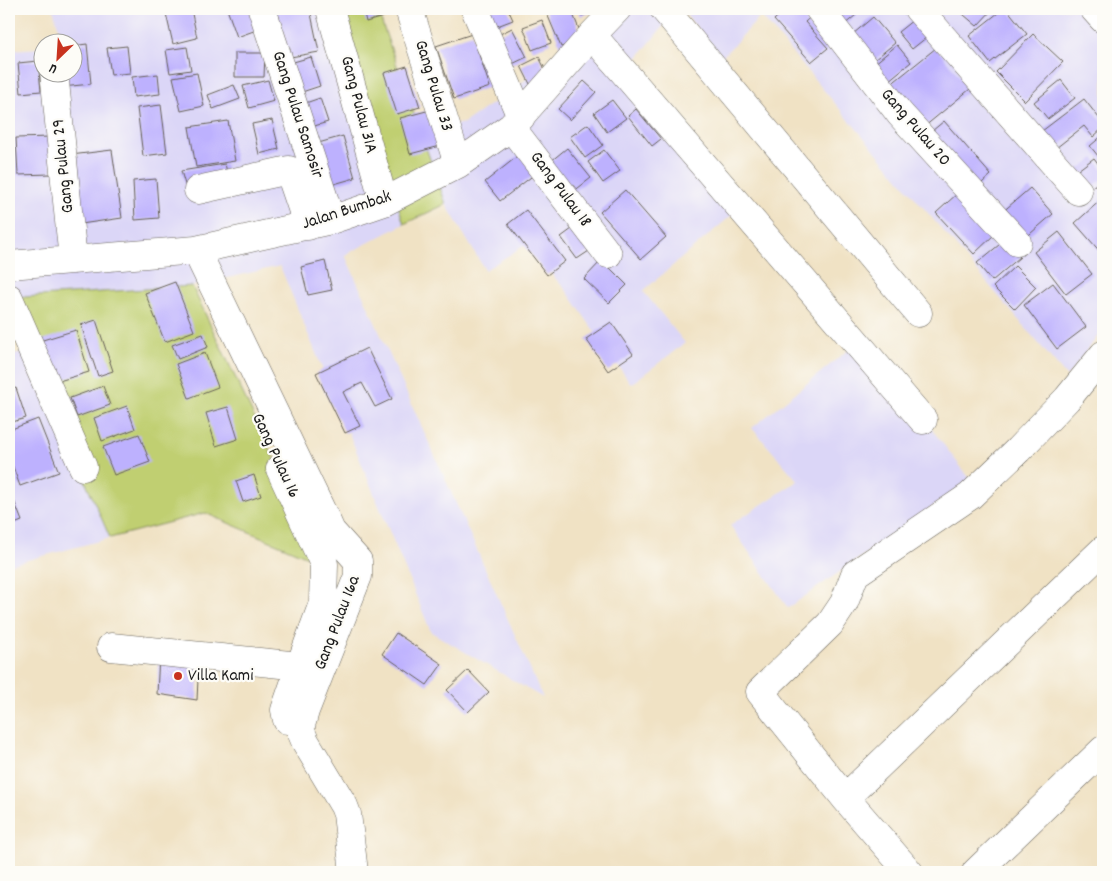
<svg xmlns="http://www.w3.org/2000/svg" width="1112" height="881" font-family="Dekko,sans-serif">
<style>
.built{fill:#dbd6f7}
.green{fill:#c0cf71;stroke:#6e7646}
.building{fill:#bdb1fe}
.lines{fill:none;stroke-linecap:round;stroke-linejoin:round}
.minor-casing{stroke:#666157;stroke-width:29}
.minor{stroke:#fff;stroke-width:28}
.poi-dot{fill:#c8321e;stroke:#fdfcf7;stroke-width:2}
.labels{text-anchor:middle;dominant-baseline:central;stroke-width:4.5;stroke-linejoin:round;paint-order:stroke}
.street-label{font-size:18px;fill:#1c1c1c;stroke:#fdfcf7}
.poi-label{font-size:18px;fill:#1c1c1c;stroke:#fdfcf7;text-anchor:start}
</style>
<rect width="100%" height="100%" fill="#fdfcf7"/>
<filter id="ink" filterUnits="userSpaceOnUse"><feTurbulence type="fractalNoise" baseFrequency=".02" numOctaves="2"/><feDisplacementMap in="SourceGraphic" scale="10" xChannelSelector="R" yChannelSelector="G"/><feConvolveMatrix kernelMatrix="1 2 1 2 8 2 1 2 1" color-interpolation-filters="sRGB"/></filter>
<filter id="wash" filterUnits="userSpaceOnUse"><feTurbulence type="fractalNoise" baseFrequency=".0096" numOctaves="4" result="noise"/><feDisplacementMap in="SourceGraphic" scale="20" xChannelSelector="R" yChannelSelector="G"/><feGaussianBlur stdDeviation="1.12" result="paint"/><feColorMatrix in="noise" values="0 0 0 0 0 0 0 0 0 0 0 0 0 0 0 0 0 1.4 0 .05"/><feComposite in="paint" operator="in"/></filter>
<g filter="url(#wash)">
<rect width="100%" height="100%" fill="#f0e2c4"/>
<!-- built -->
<path class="built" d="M53 9H333L404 224 345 255 543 698 431 632 280 266 192 286 9 298V50L42 48V72H72V42H63Z
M592 9H677L630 67 746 203 643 291 685 343 631 384 566 290 525 245 485 270 446 204 421 132 464 123 603 26Z
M681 9H1103V329L1067 377 761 16 722 57Z
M862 339 971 480 788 608 730 525 798 481 752 428Z
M29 351 110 538 9 565V355Z"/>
<!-- green -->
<path class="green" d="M333 9H377L446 204 404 224Z
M192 286 324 564 205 513 110 538 29 351 9 298Z"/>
<g id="blocks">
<!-- building -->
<path class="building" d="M165 9H191L197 38 173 44Z
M227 9H254L262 28 237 37Z
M287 9H310L319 52 285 58 276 11Z
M363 9H399L400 12 366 22Z
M484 9H508L513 20 492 28Z
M545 9H571L583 39 561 47Z
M578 9H599L581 16Z
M786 9H816L817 11 805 22 828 48 811 62 774 20Z
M837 9H862V10L838 30 827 17Z
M957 9H993L977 26Z
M1003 9H1007L1027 34 990 63 969 36Z
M873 17 895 43 874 60 853 34Z
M542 20 551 43 532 50 523 27Z
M913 20 927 37 912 49 898 32Z
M512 28 527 57 508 66 494 37Z
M472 34 490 87 454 99 436 46Z
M1033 34 1063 62 1025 101 996 72Z
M87 44 91 84 62 87 60 72H72V46Z
M897 45 911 62 888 81 874 64Z
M127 46 130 73 111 75 107 48Z
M187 47 191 70 170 73 166 50Z
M936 48 970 89 924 127 890 85Z
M235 53H265L264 77H235Z
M311 57 320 86 293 95 283 65Z
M539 57 548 75 530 84 521 66Z
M38 61 41 91 21 93 18 63Z
M407 66 420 107 397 114 384 73Z
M197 73 204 106 181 111 173 77Z
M158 74 160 94 134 97 132 77Z
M268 80 274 101 249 108 243 86Z
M1061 80 1075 98 1048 119 1034 102Z
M584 81 596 92 570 120 558 109Z
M234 85 240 99 213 109 208 95Z
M320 98 328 122 304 129 297 106Z
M1084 99 1103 123V128L1093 137 1084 126 1056 148 1042 131Z
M612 100 626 118 607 132 594 113Z
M161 105 167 153 143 156 137 108Z
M434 109 444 145 410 154 400 118Z
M636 109 661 139 652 146 628 116Z
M272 120 279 149 259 154 252 124Z
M228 121 235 161 196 167 189 127Z
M944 121 991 175 974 190 926 136Z
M588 124 603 145 585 158 570 137Z
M1103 135V162L1090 146Z
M343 136 355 178 327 186 315 144Z
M50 137 51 174 18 175 16 138Z
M567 148 591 178 569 195 545 166Z
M112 150 122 218 81 224 71 155Z
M604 150 620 171 603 183 588 162Z
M519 155 535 174 500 201 485 182Z
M1094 158 1103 170V179L1088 190 1074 173Z
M225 164 229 180 186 188 181 171Z
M156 179 159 218 135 220 133 181Z
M1030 188 1053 214 1023 240 1000 214Z
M625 190 666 237 641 259 600 212Z
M958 193 996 233 974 254 936 213Z
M1103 198V255L1075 223Z
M526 210 565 261 547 275 508 224Z
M576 226 592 249 577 259 561 237Z
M1059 232 1092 274 1066 294 1034 252Z
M1005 240 1020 257 992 281 977 263Z
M602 260 627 285 609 303 584 279Z
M325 261 332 290 308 295 301 267Z
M1015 266 1036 287 1015 309 993 287Z
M175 282 194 331 165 342 145 293Z
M1053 283 1086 327 1057 349 1024 305Z
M96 320 113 371 98 376 81 325Z
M611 322 633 354 608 371 586 339Z
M76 330 89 372 49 384 36 342Z
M203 334 208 347 178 359 172 345Z
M367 348 392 399 375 407 362 383 343 392 360 426 345 433 316 373Z
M205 353 218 387 189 398 176 364Z
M103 386 110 405 77 417 70 398Z
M16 388 26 418 9 423V390Z
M127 406 135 429 102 441 94 418Z
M228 407 238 439 216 446 206 413Z
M38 419 59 472 20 486 9 456V430Z
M139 434 150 462 114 475 103 447Z
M254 475 261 496 243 502 236 481Z
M9 488 22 521 9 526Z
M396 633 442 664 427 685 382 654Z
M159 655 199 658 197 700 157 694Z
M468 670 489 692 468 712 447 690Z"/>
</g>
</g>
<g filter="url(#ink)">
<use href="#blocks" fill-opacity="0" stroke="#666157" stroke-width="1"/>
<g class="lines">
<!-- minor casing -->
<g class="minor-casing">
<path id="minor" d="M262 9 331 220
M330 9 384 202
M409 9 458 164
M475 9 521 117
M664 9 918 313
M819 9 900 114 1017 242
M918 9 1078 191
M1094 9 1103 19
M592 35 923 420
M54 72 73 260
M511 127 608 254
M198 190 289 170 308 226
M196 250 327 522 331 531 358 561V576L305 711 300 729 305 741 344 806 347 814 354 872
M9 265 196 250 331 220 384 202 458 164 511 127 592 35 617 9
M9 298 83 467
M280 469 324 564 323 603 304 655 285 710 287 720
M111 647 300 666
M845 798 1103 550
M909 872 845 798 760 692 830 624 844 603 855 574 970 496 1018 450 1067 399 1103 355
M976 872 1103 750"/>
</g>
<!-- minor -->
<use href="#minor" class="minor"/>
</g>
</g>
<!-- markers -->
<circle class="poi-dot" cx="178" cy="676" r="5"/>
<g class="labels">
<!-- street labels -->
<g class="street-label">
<text transform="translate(433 86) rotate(73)">Gang Pulau 33</text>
<text transform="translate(358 105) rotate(75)">Gang Pulau 31A</text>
<text transform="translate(297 115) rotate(72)">Gang Pulau Samosir</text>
<text transform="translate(915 128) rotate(49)">Gang Pulau 20</text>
<text transform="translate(64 166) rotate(-96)">Gang Pulau 29</text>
<text transform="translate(560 190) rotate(53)">Gang Pulau 18</text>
<text transform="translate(347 211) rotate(-18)">Jalan Bumbak</text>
<text transform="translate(275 456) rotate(65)">Gang Pulau 16</text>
<text transform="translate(338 623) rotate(-69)">Gang Pulau 16a</text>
</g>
<!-- poi labels -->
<g class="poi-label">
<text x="188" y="676">Villa Kami</text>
</g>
</g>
<!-- margin -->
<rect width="1112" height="881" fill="none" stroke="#fdfcf7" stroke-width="30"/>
<!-- north arrow -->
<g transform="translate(58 58) rotate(205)"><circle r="24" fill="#fdfcf7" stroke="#a3a29f"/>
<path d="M0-4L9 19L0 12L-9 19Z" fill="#c8321e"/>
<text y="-8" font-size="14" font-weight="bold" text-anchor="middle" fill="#1c1c1c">U</text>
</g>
</svg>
